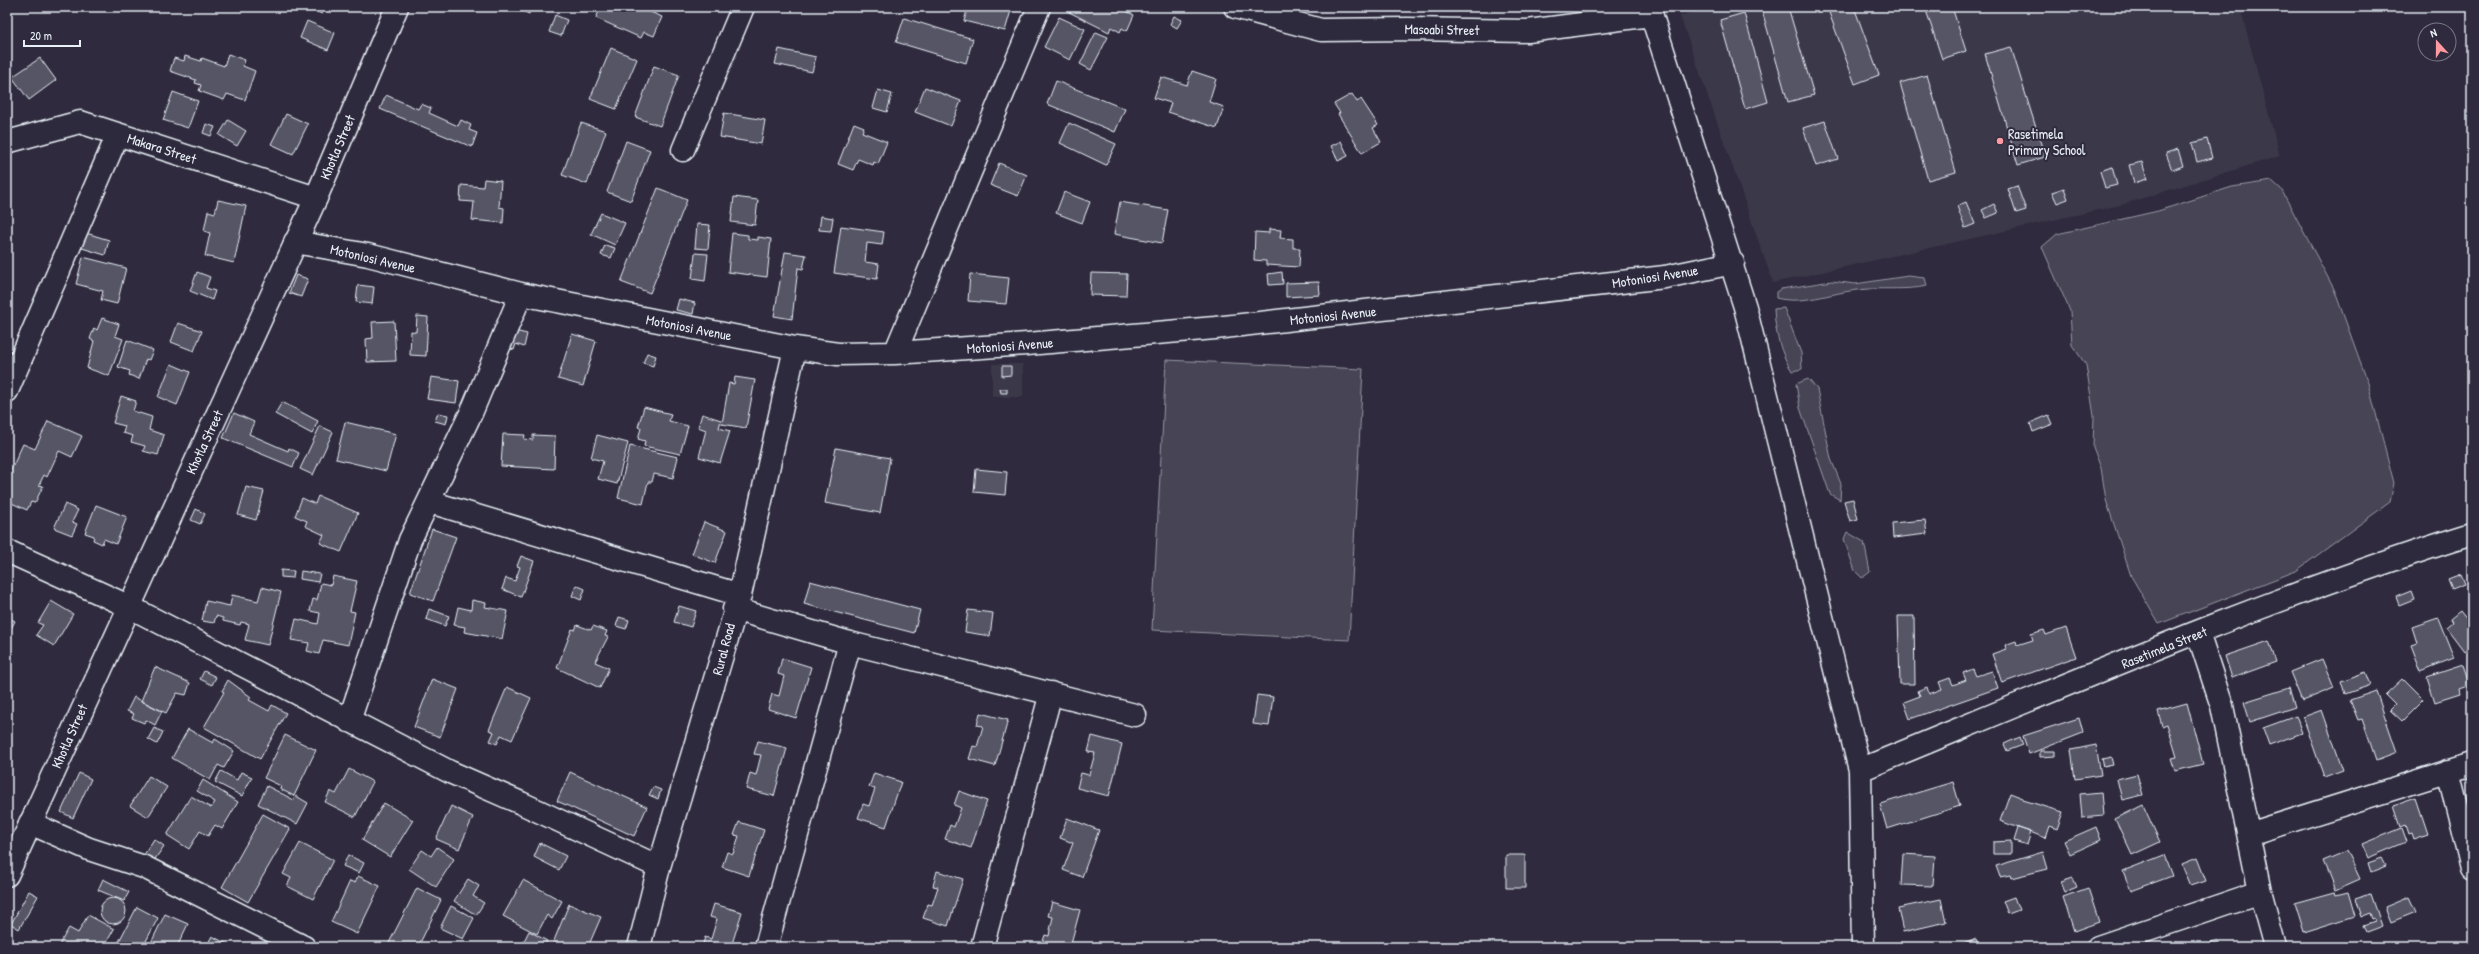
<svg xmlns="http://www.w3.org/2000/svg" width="2479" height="954" font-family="'Patrick Hand',sans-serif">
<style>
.built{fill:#3b3749}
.green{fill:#464455;stroke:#979aa6}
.building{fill:#575565;stroke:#e8f1f8}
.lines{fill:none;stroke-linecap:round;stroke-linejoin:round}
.minor-casing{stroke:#e8f1f8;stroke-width:25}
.tertiary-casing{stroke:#e8f1f8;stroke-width:25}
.minor{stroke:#2f2a3d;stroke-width:22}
.tertiary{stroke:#2f2a3d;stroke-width:22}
.poi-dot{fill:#ff9aa2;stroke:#2f2a3d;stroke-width:1.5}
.labels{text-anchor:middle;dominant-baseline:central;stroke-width:4;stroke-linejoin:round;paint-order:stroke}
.street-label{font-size:14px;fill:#e8f1f8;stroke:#2f2a3d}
.poi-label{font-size:14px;fill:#e8f1f8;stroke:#2f2a3d;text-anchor:start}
</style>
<rect width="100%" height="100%" fill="#2f2a3d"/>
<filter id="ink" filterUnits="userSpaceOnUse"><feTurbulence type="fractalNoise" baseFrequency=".025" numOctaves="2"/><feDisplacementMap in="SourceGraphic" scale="8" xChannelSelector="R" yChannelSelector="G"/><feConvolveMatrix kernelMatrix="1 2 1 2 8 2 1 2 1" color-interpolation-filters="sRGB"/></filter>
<g filter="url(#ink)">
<!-- built -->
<path class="built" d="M1708 7H2240L2280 156 2121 205 1773 283 1680 16Z
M992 364H1023V397H992Z"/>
<!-- green -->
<path class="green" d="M2272 181 2281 189 2334 289 2368 383 2394 483 2390 502 2296 571 2159 624 2131 576 2106 500 2101 468 2093 447 2094 416 2086 365 2072 345 2070 311 2042 247 2057 234 2158 211 2232 187Z
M1908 276 1925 278 1927 286C1904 291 1881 287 1857 290 1831 293 1802 305 1776 298V292L1781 289 1832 281 1855 284Z
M1784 308 1801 353 1802 369 1792 371C1780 353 1775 331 1774 309Z
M1166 360 1363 369 1349 640 1152 630Z
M1808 379 1817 389 1831 459 1841 484 1840 500 1830 494 1800 408 1796 384Z
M1847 532 1864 542 1870 572 1862 578 1855 571 1844 539Z"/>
<!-- building -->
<path class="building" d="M306 7H325L322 14Z
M514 7H532L529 14Z
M601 7H639L662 17 654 36 644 32 641 38 596 18Z
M968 7H1012L1005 31 964 21Z
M1070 7H1118L1134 15 1127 31 1122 28 1120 32 1111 27 1109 32 1067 11Z
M1761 7H1788L1814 95 1788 102Z
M1827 7H1854L1879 75 1855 84Z
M1925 7H1952L1966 51 1942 59Z
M1744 13 1768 102 1745 109 1720 20Z
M555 15 567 20 561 36 549 32Z
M1174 16 1182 20 1177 28 1170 24Z
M1059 17 1085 29 1070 60 1044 47Z
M904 18 973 39 966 63 896 42Z
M307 21 335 33 328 50 300 38Z
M1096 32 1108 37 1091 70 1080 64Z
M2011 47 2045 157 2018 165 1985 54Z
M611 48 637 59 616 109 590 99Z
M779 49 816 57 812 72 775 64Z
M228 54 245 60 243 66 255 71 245 100 227 94 224 100 199 91 201 85 195 83 196 80 170 71 174 58 184 61 185 56 201 61 202 58 224 66Z
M40 58 56 80 29 100 12 77Z
M654 66 679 75 660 126 635 117Z
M1192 71 1216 79 1209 102 1224 107 1217 128 1168 112 1171 103 1154 98 1161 77 1187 85Z
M1927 75 1956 172 1928 180 1900 83Z
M1056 81 1125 109 1115 132 1047 104Z
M925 87 961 101 951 126 915 112Z
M878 90 892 94 887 112 873 108Z
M173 92 198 101 188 128 163 120Z
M1352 94 1357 102 1361 99 1378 125 1373 128 1381 142 1362 153 1338 114 1340 113 1334 104Z
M386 95 418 109 421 104 431 108 429 113 458 126 461 120 471 125 469 130 477 133 472 147 380 109Z
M724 113 765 120 761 144 720 137Z
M286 114 308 124 293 154 271 144Z
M228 120 246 131 237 146 219 135Z
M1825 121 1838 159 1816 166 1803 128Z
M581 123 606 131 587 184 562 175Z
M854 123 864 127 862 132 887 142 878 164 874 162 873 165 858 159 853 170 838 164Z
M1069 123 1116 144 1106 165 1060 143Z
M206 124 215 127 211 136 203 133Z
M2207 139 2212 158 2197 162 2192 143Z
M626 141 650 150 631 201 607 192Z
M1341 141 1348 156 1338 161 1331 146Z
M2178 149 2183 166 2172 170 2166 153Z
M2142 162 2147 179 2134 183 2129 165Z
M999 163 1027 175 1018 196 990 185Z
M2112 167 2117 185 2105 188 2100 171Z
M484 179 501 181 499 207 504 208 503 223 472 220 474 202 460 201 461 185 483 187Z
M2017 186 2026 210 2016 213 2008 189Z
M658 188 687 200 650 293 621 282Z
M2064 188 2068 199 2057 203 2052 192Z
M1064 192 1090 202 1082 223 1056 213Z
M734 197 758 200 755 225 731 222Z
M218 200 246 206 234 263 205 256 210 233 204 231 208 211 215 213Z
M1120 202 1168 210 1162 243 1114 234Z
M1966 202 1975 224 1965 228 1957 206Z
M1994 204 1998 213 1986 218 1982 210Z
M601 213 625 223 615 245 591 234Z
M821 216 833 218 831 231 819 230Z
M697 224 710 225 708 249 695 248Z
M841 226 884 232 882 245 867 243 865 262 879 264 877 279 834 273Z
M1269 229 1281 230 1280 238 1293 239V248H1300L1299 267 1266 265V261L1254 260 1255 232 1269 233Z
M86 233 109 240 105 255 82 248Z
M732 233 748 235V239L758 240V237L771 239 767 277 728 272Z
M605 245 615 248 611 258 601 255Z
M785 252 806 255 803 269 798 268 792 319 774 316Z
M695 253 708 254 705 281 692 279Z
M83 257 126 268 117 304 101 300 103 291 76 284Z
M197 272 210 277 206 288 215 291 212 300 190 291Z
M1282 272 1283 284 1269 285 1268 274Z
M1091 273 1127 274 1126 296 1090 295Z
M970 274 1009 278 1006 304 968 301Z
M296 275 308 279 301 297 289 293Z
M1319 282 1320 295 1286 297V283Z
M358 285 374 287 372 304 356 302Z
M679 299 695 303 693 314 676 310Z
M417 316 428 317 426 356 410 355 411 331 416 332Z
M102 318 119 324 115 336 123 339 109 376 87 368 94 341 90 339 94 328 97 330Z
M394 321 396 361 367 362 366 339 373 338 372 322Z
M178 323 202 331 194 351 171 342Z
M511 330 527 334 524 347 516 344 514 350 506 347Z
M572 334 596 341 583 386 558 379Z
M127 340 153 350 149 360 146 359 139 379 129 375 130 371 118 367Z
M647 353 656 356 653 366 643 363Z
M171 364 190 372 177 405 158 397Z
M1002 366H1011V375L1002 376Z
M431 377 459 381 456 403 427 399Z
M735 377 755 380 746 428 722 424 729 383 734 384Z
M1000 389H1007V393H1001Z
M121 396 136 401 133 411 152 417 149 430 164 435 158 455 143 451 145 446 131 442 133 436 123 433 125 426 113 423Z
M282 402 318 421 312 434 275 414Z
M644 407 671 414 669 421 688 426 680 454 644 446 645 441 638 439 641 428 638 427Z
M234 413 254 422 249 434 288 451 289 448 299 453 293 467 223 438Z
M438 413 448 415 446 424 435 421Z
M702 414 721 420 719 428 730 431 720 463 699 457 706 430 698 427Z
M2049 415 2053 424 2033 432 2030 423Z
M48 421 82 436 72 457 59 451 47 477 44 475 39 485 43 486 35 503 31 502 27 510 7 501V468L11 470 23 444 35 449Z
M345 422 396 434 386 471 336 459Z
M320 426 333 432 313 475 300 469Z
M503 434 525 435 524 439 533 440V435L555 436 554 469 501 466Z
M597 435 628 443 617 484 598 479 603 461 591 458Z
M630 446 678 457 673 478 654 474 652 482H648L643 504 618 498Z
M836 448 890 458 880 513 825 503Z
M976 469 1007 472 1005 495 974 492Z
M246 487 264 491 256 520 238 515Z
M318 496 358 513 341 552 320 543 324 535 305 526 307 521 295 516 302 498 315 504Z
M1853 499 1858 519 1850 521 1844 501Z
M65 504 78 510 72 522 77 524 72 535 54 528Z
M96 505 127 517 116 544 104 539 102 544 93 540 94 536 85 533Z
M196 509 205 514 200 524 191 520Z
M1925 520 1927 534 1893 538 1892 523Z
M704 522 727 531 715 563 692 554Z
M432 529 456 537 433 601 410 593Z
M521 556 534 561 521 597 502 589 506 578 515 581 520 567 517 566Z
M281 570 294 571 293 578 281 577Z
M301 571 320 574 318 582 300 579Z
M2461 574 2465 584 2452 589 2448 579Z
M333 576 357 581 350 611 355 612 348 645 323 640 319 654 307 651 309 643 291 640 296 619 318 624 320 613 310 611 313 599 317 600 321 583 331 585Z
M810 581 920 610 914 633 804 604Z
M576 585 585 589 581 600 572 596Z
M262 587 281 592 268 645 245 640 249 624 241 622 240 625 223 621V618L216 616 214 623 202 621 206 601 230 606 232 595 258 601Z
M2411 591 2414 599 2399 605 2396 597Z
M472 600 486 603 485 607 508 611 502 639 464 632 465 627 454 625 458 607 471 610Z
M51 601 73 614 54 646 36 635 43 625 38 623Z
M7 606 11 608 7 614Z
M679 606 696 611 691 627 674 622Z
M429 609 449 616 445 626 426 619Z
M968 610 993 613 990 636 965 632Z
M2460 611 2472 626V645L2464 651 2446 627 2452 622 2450 619Z
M1898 616H1914L1915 684H1900Z
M7 617 15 621 7 636Z
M619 617 629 620 626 629 616 626Z
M2438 618 2454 658 2421 671 2411 645 2417 643 2412 627Z
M577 625 591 630 593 626 607 631 605 636 608 637 595 662 609 668 600 688 557 668 572 629 575 630Z
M2066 628 2076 657 2002 683 1992 654 2006 649 2005 645 2016 641 2017 645 2033 640 2031 634 2044 630 2046 635Z
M2269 641 2276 662 2232 678 2225 656Z
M782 658 811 667 796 718 768 709 772 694 779 696 784 676 778 674Z
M2322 659 2334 688 2302 701 2290 672Z
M2463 665 2470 685 2459 689 2460 694 2435 702 2427 677Z
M155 667 190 683 186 695 177 693 166 713 141 701Z
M1973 669 1976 676 1992 671 1998 688 1910 719 1904 702 1920 696 1918 691 1927 687 1929 694 1942 689 1939 682 1950 678 1953 685 1966 680 1963 673Z
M204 671 216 677 212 685 200 679Z
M2366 672 2371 685 2345 694 2341 681Z
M432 679 458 689 440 737 414 727Z
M2402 679 2423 700 2402 721 2390 710 2395 705 2385 695Z
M228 680 251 697 249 700 269 711 272 705 286 713 260 759 204 727 224 692 222 691Z
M507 687 531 698 512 740 501 735 497 744 490 741 494 732 489 730Z
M2289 688 2295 707 2250 722 2244 702Z
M2376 691 2397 752 2376 760 2362 719 2358 720 2350 700Z
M1257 695 1273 697 1269 726 1253 724Z
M134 697 162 711 155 725 146 720 144 723 132 718 134 714 127 711Z
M2187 703 2203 764 2175 771 2171 758 2177 757 2167 724 2162 726 2158 711Z
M2322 710 2343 770 2324 777 2303 717Z
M980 713 1008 720 995 766 969 759 973 746 977 747 983 726 977 725Z
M2296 716 2302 733 2269 745 2263 728Z
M2079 718 2083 733 2029 754 2023 736Z
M154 728 163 732 157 744 148 739Z
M188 729 213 743 215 739 234 751 224 768 218 765 210 780 172 758Z
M285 735 316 750 294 796 280 789 281 786 264 778Z
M1092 736 1122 744 1109 796 1077 788 1081 773 1089 775 1095 753 1088 752Z
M2020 737 2023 745 2007 751 2004 744Z
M758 741 787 748 774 796 746 789 750 773 756 775 761 755 754 754Z
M2096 745 2101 775 2075 779 2071 750Z
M2040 751H2055V756L2040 757Z
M2111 757 2113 765 2104 767 2102 759Z
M349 769 373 782 355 817 325 802 330 791 336 794Z
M221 771 237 780 241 772 252 777 242 796 215 782Z
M570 772 647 807 634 836 557 801Z
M79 773 91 779 73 818 61 812Z
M874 773 901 782 886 827 858 818 863 804 869 806 875 789 869 787Z
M2137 774 2143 795 2122 800 2117 779Z
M149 776 167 787 148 817 130 806Z
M203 780 238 802 222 829 215 825 208 836 200 831 189 849 167 835 191 796 211 808 215 802 197 791Z
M1953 782 1960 806 1887 829 1880 804Z
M267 786 294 800 296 796 308 803 297 824 258 804Z
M653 787 661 790 658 799 649 795Z
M959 791 987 801 971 848 945 839 950 825 954 827 961 808 954 805Z
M2101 792 2103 816 2082 818 2080 794Z
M2010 793 2023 798V800L2063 812 2057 829 2050 826 2046 838 2000 821Z
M2416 798 2428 834 2413 839 2411 833 2408 834 2405 825 2400 827 2393 806Z
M384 803 413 820 390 857 362 840Z
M2143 805 2160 842 2132 855 2115 819Z
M451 806 473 817 459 849 436 839Z
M263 814 290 829 248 902 222 887Z
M1067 818 1099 830 1082 877 1063 870 1073 843 1060 838Z
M739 822 764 830 749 876 722 867 727 852 733 854 739 836 734 835Z
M2096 827 2101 840 2070 854 2064 841Z
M2018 828 2031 832 2027 845 2014 841Z
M2401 828 2406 842 2368 858 2362 844Z
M154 839 164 846 153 862 144 855Z
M2011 841V854H1993V842Z
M300 843 333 860 313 899 287 886 291 878 283 874Z
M540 843 566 856 559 870 534 857Z
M437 847 454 859 436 887 409 869 422 850 431 856Z
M2347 851 2360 879 2335 890 2323 861Z
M2043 852 2048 869 2011 878 2010 875 2000 877 1996 866Z
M1903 854 1935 856 1933 886 1901 885Z
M348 855 364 863 359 873 343 866Z
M1506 855H1525V888H1506Z
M2164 855 2172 876 2131 891 2123 871Z
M2197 858 2206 881 2191 886 2182 864Z
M2382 858 2386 866 2371 872 2368 863Z
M937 871 963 879 948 926 923 918 928 904 932 905 938 887 933 886Z
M358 876 380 886 357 934 331 922 350 881 355 883Z
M2073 878 2077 887 2065 892 2061 882Z
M103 879 129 892 124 901 98 890Z
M468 879 479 886 473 896 484 903 476 915 454 901Z
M523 880 562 901 552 919 547 915 537 934 503 916Z
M417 888 441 900 418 947H387Z
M2088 888 2099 922 2074 931 2063 897Z
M29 891 38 896 19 929 11 924Z
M2335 892 2336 895 2348 892 2355 916 2304 932 2295 903Z
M2371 894 2382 926 2366 932 2363 926 2375 922 2374 919 2371 920 2369 914 2361 917 2355 899Z
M2014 897 2019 910 2008 914 2003 901Z
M2409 897 2416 912 2391 922 2385 907Z
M100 911a13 13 0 1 1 26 0a13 13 0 1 1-26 0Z
M1941 899 1946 922 1903 932 1898 908Z
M1052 902 1080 910 1070 947H1041L1045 935 1049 936 1050 930 1053 917 1048 916Z
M569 904 601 917 588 947H562L553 943Z
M714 904 742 912 731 947H702L705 937 711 939 717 919 710 917Z
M451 906 474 918 463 939 440 928Z
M137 907 158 918 143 947H116Z
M165 914 188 924 177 947H149Z
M88 915 114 929 104 947 59 945 69 928 78 933Z
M529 931 547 941 544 947H530L523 943Z
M212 936 233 947H206Z
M1976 939 1979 947H1965L1964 944Z
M2219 940 2221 947H2212L2211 942Z
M507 943 516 947H505Z"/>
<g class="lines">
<!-- minor casing -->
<g class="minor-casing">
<path id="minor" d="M1235 7 1321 30 1408 29 1528 31 1651 15
M1649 7 1745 307 1860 770 1863 947
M7 142 80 122 316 198
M683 150 743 7
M295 242 368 255 521 294 795 348 838 354 895 353 1027 344 1215 328 1665 277 1733 263
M895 353 1039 7
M7 391 118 134
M430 502 740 595
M7 551 128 606 450 772 521 803 659 867
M734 609 850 643 1135 715
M2198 633 2222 706 2260 892 2275 947
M349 721 410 540 472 411 521 294
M1860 770C2062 687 2264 599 2472 534
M2448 771 2472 868
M30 823 89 849 144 867 304 947
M2249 834 2472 764
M639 947 659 867 740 595 795 348
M766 947 850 643
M982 947 1051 693
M2098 947 2260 892"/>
</g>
<!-- tertiary casing -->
<g class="tertiary-casing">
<path id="tertiary" d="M7 875 316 198 397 7"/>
</g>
<!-- minor -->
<use href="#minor" class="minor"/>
<!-- tertiary -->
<use href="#tertiary" class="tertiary"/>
</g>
</g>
<!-- markers -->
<circle class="poi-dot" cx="2000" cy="141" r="4"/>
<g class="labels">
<!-- street labels -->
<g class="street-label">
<text transform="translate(1442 29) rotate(1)">Masoabi Street</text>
<text transform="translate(337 147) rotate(-67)">Khotla Street</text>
<text transform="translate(162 148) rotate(18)">Makara Street</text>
<text transform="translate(373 258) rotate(13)">Motoniosi Avenue</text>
<text transform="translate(1655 276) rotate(-9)">Motoniosi Avenue</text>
<text transform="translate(1333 315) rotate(-6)">Motoniosi Avenue</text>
<text transform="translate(689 327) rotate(11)">Motoniosi Avenue</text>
<text transform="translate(1010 345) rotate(-4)">Motoniosi Avenue</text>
<text transform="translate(204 442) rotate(-65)">Khotla Street</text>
<text transform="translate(2164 647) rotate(-22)">Rasetimela Street</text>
<text transform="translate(723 649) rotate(-75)">Rural Road</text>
<text transform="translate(69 736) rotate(-66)">Khotla Street</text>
</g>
<!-- poi labels -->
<g class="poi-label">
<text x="2008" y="133">Rasetimela<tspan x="2008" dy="16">Primary School</tspan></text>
</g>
</g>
<!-- margin -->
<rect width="2479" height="954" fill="none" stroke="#2f2a3d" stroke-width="24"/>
<rect x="12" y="12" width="2455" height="930" fill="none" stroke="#e8f1f8" stroke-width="1.5" filter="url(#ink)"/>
<!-- north arrow -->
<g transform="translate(2437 42) rotate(339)"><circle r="19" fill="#2f2a3d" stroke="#797a88"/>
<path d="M0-3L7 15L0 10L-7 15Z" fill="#ff9aa2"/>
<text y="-6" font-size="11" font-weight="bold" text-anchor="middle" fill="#e8f1f8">N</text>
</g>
<!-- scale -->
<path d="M24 40v6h56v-6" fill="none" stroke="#e8f1f8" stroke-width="2"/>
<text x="30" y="40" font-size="12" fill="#e8f1f8" stroke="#2f2a3d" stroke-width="3" paint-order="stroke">20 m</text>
</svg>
